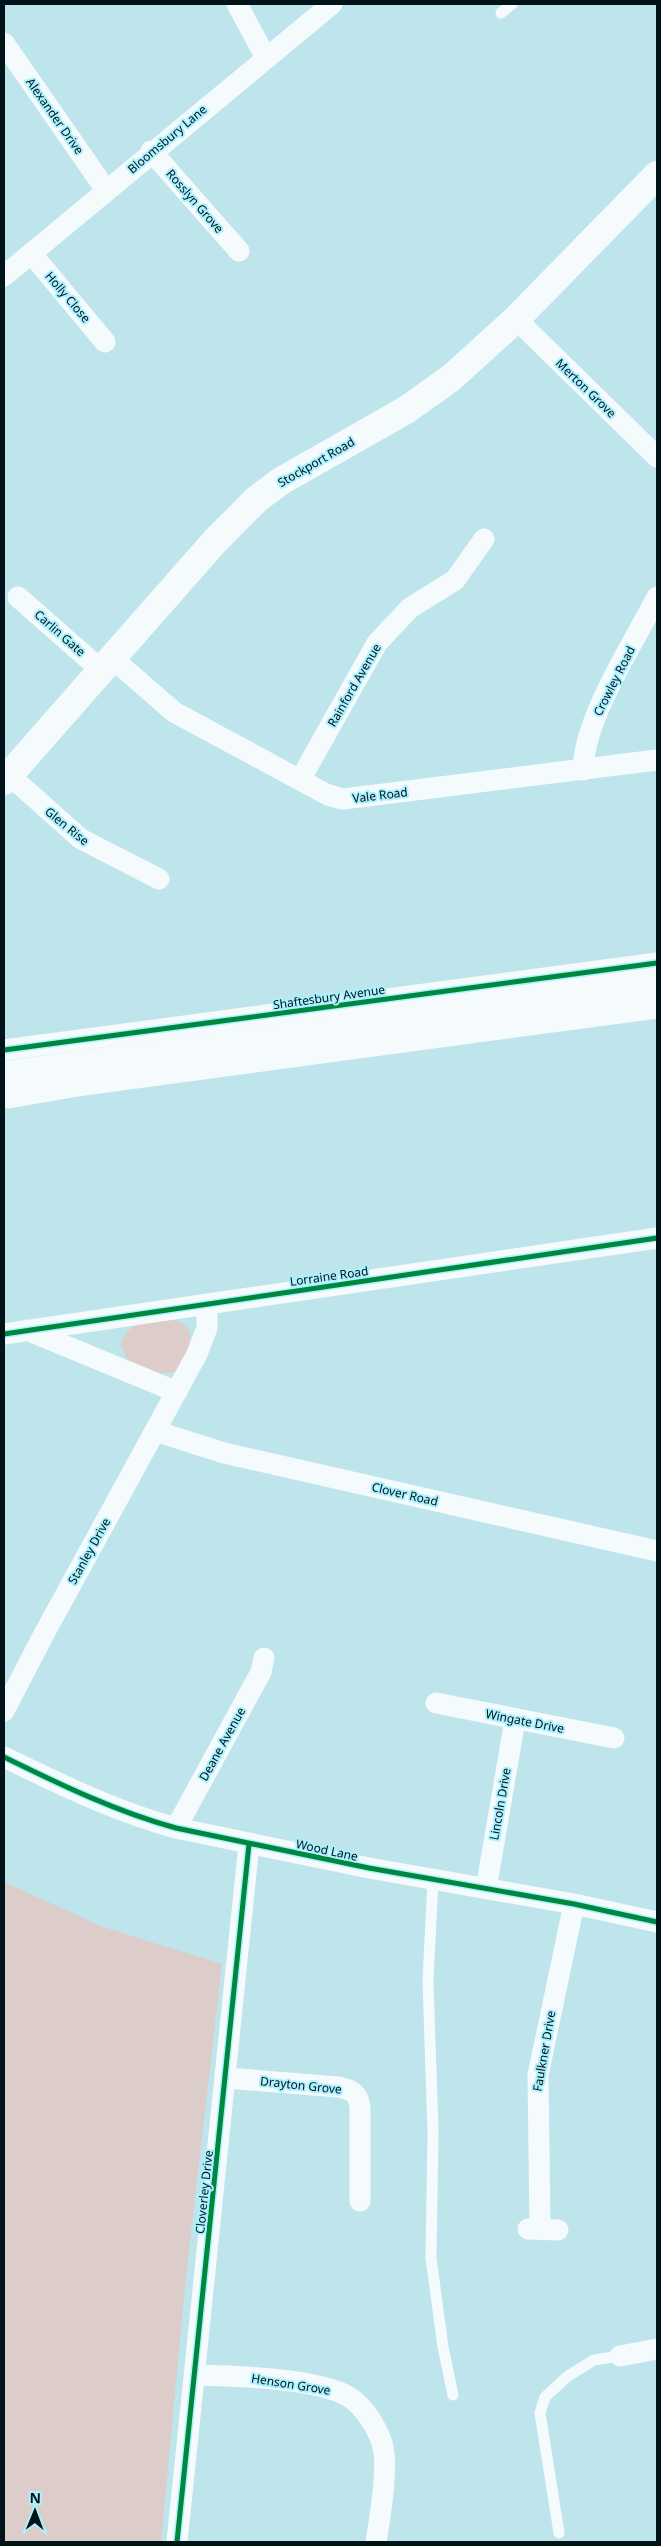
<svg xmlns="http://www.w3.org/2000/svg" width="661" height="2546" font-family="'Noto Sans',sans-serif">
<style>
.green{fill:#ddcdca}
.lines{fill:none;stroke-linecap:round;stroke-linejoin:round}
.lane{stroke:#f5fbfc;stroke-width:11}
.street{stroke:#f5fbfc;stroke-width:21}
.secondary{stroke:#f5fbfc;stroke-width:28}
.highway{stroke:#f5fbfc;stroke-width:28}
.cycleway-casing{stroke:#abf1ff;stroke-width:8}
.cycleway{stroke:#00873e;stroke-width:5}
.labels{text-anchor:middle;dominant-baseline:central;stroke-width:4;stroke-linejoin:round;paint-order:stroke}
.street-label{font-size:12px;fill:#001318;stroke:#abf1ff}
</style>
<rect width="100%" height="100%" fill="#bee4ec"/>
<!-- green -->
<path class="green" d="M170 1319C205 1326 186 1353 176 1372L158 1374 128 1361 121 1346C125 1321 149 1322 170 1319Z
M4 1882 103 1927 222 1964 186 2276 161 2542H4Z"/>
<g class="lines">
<!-- lane -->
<path class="lane" d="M501 13 512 4
M433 1880 428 1980 433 2132 431 2258 443 2347 453 2395
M559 2533 540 2413 545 2397 568 2376 594 2360 620 2356"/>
<!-- street -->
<path class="street" d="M237 4 266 58
M4 43 106 190
M151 151 239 251
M31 253 105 342
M4 276 332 4
M516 319 657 457
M18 597 101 670
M112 658 174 712 300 780 328 795 343 799 657 760
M583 770C584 718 633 644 657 597
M9 775 81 839 159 879
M300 780 377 643 410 608 455 580 484 539
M4 1050 657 963
M8 1098 84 1085 657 1008
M27 1330 177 1392
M4 1334 657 1238
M155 1431 224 1453 657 1551
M436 1703 614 1738
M4 1711 44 1634 197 1354 207 1328V1305
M4 1757C59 1784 117 1812 176 1828L369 1868 574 1904 657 1922
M176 1828 261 1672 264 1658
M486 1889 515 1720
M226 2078 339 2087C352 2090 358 2093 360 2107V2201
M528 2229 558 2230
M540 2229 538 2075 574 1904
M620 2356 657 2349
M195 2375C232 2376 319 2378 349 2397 364 2406 379 2430 383 2447 388 2471 380 2517 376 2542
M177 2542 249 1844"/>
<!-- secondary -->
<path class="secondary" d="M4 781 215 541 257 499 281 481 406 410 451 378 516 319 657 175"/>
<!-- highway -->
<path class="highway" d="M4 1075 657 986"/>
<!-- cycleway casing -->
<g class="cycleway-casing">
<path id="cycleway" d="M4 1050 657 963
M4 1334 657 1238
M4 1757C59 1784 117 1812 176 1828L369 1868 574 1904 657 1922
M177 2542 249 1844"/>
</g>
<!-- cycleway -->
<use href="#cycleway" class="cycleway"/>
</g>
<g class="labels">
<!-- street labels -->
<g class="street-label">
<text transform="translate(55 116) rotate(55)">Alexander Drive</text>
<text transform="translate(167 139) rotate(-40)">Bloomsbury Lane</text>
<text transform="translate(195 201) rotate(49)">Rosslyn Grove</text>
<text transform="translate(68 297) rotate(50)">Holly Close</text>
<text transform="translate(586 388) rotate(44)">Merton Grove</text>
<text transform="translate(316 462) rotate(-30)">Stockport Road</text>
<text transform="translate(60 633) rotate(41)">Carlin Gate</text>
<text transform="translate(614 681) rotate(-63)">Crowley Road</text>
<text transform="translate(354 685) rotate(-60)">Rainford Avenue</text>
<text transform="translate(380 795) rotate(-7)">Vale Road</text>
<text transform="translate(67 826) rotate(39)">Glen Rise</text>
<text transform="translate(329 997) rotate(-8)">Shaftesbury Avenue</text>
<text transform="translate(329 1276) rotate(-8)">Lorraine Road</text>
<text transform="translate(405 1494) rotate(13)">Clover Road</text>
<text transform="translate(89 1551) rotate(-61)">Stanley Drive</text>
<text transform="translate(525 1721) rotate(11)">Wingate Drive</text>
<text transform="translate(222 1744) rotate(-61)">Deane Avenue</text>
<text transform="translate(500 1804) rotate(-80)">Lincoln Drive</text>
<text transform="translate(327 1850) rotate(12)">Wood Lane</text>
<text transform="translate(544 2051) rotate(-80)">Faulkner Drive</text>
<text transform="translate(301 2085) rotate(6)">Drayton Grove</text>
<text transform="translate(204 2192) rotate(-84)">Cloverley Drive</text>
<text transform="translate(291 2384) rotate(9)">Henson Grove</text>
</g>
</g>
<!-- border -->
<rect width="661" height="2546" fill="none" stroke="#001318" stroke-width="10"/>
<!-- north arrow -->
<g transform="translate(35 2511) rotate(1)" stroke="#abf1ff" stroke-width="4" paint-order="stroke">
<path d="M0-4L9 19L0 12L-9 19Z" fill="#001318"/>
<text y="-8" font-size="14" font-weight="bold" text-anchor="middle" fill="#001318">N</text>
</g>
</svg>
